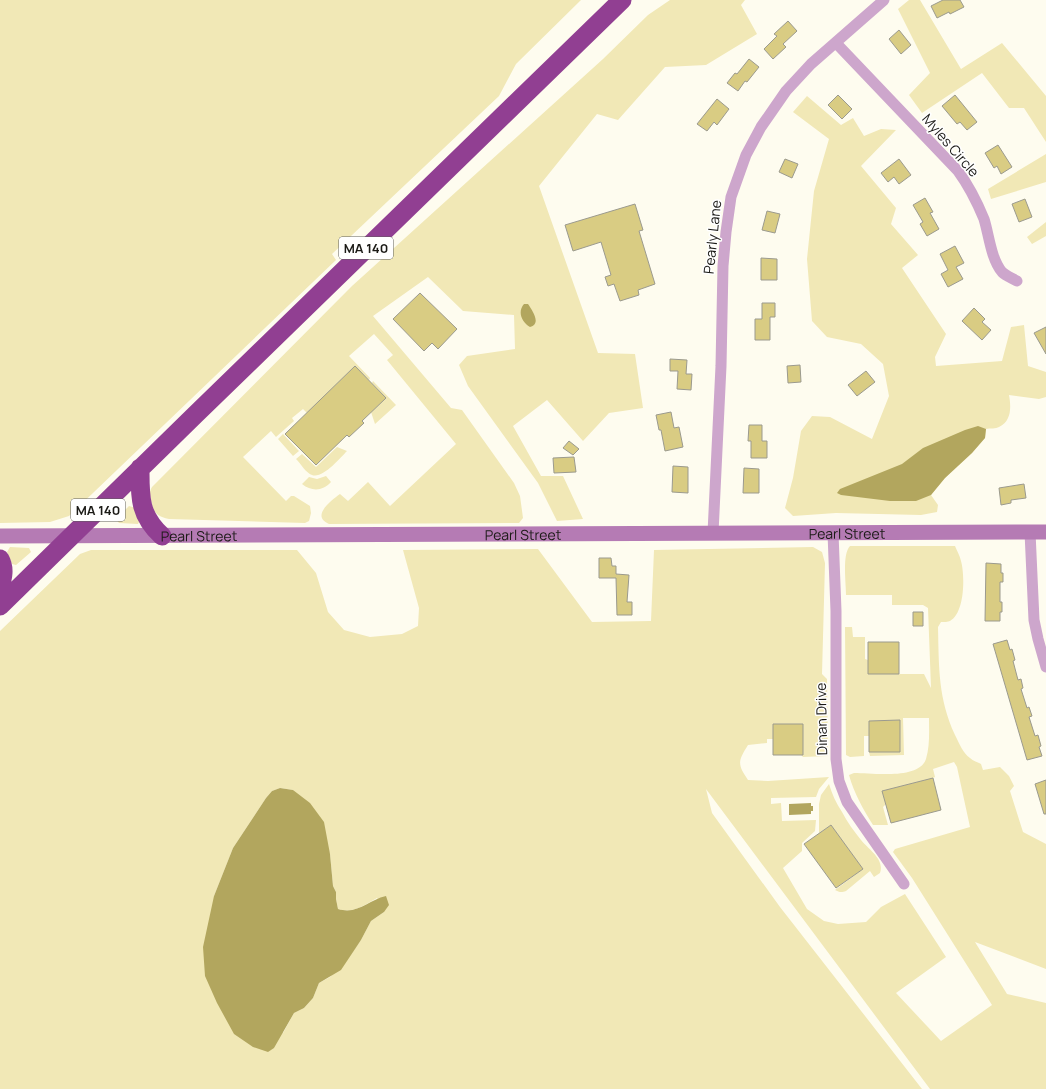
<svg xmlns="http://www.w3.org/2000/svg" width="1046" height="1089" font-family="Manrope,sans-serif">
<style>
.green{fill:#f1e8b6;fill-rule:evenodd}
.water{fill:#b2a65e}
.building{fill:#d9cc83;stroke:#9b9a8e}
.lines{fill:none;stroke-linecap:round;stroke-linejoin:round}
.street{stroke:#cda6cc;stroke-width:11}
.secondary{stroke:#b57bb4;stroke-width:15}
.highway{stroke:#913f92;stroke-width:19}
.labels{text-anchor:middle;dominant-baseline:central;stroke-width:3;stroke-linejoin:round;paint-order:stroke}
.shield{fill:#fff;stroke:#5f5f5c;stroke-width:1}
.shield-label{font-size:13px;font-weight:bold;fill:#1b1a16}
.street-label{font-size:14px;fill:#1b1a16;stroke:#fff}
</style>
<rect width="100%" height="100%" fill="#fefcef"/>
<!-- green -->
<path class="green" d="M0 0H581L516 64 499 96 332 254 336 260 69 516 50 522 0 523Z
M670 0H745L741 5 757 34 706 65 665 67 618 120 597 114 539 186 598 353 635 354 643 408 609 413 583 441 547 400 513 426 541 476H563L583 519 557 521 538 483 468 386 459 365 467 356 515 349 514 315 463 311 428 277 373 316 451 408 462 410 514 483 520 496 523 518 519 523 329 524C310 516 332 500 340 494L348 501 368 482 390 506 456 444 387 360 393 355 374 334 349 356 370 378 369 380 355 366 307 413 303 409 292 418 294 421 276 437 271 431 243 457 286 501 291 496H294L310 506 311 513 309 521 305 523 169 519C156 516 153 512 151 500 150 494 149 492 152 487L352 286 603 59 648 15Z
M909 0H920L961 69 1002 43 1046 96V142L1024 108H1009L982 73 922 113 909 95 930 73 898 9Z
M807 96 841 125 853 118 864 136 881 129 896 130 861 166 896 208 891 224 918 255 902 268 946 334 935 357 936 366 1002 361 1011 327 1024 325 1028 366 1046 372V397L1039 399 1009 395C1011 406 1012 421 999 427 996 429 990 428 986 429L985 438 972 453 945 478 931 495 938 505 937 512 921 515 836 513 793 516 785 508 793 478 801 431 812 416 830 417 872 439 889 396 883 364 861 344 827 337 812 321 807 259 814 191 829 139 793 112Z
M1046 154V182L991 199 988 189Z
M1046 222V236L1032 244 1027 237Z
M373 381 396 405 375 424 371 412 386 398 372 383Z
M283 434 299 451 293 456 278 439Z
M337 447 347 451C340 458 323 479 312 475 306 473 301 464 296 459L302 454 316 467Z
M326 476 331 482C323 491 312 492 302 484L309 477 317 479Z
M129 506 136 508 141 518 138 524 119 523 116 519Z
M850 546H955C957 551 960 556 961 561 965 575 965 613 950 621 948 622 944 622 941 622L938 627C939 668 938 698 955 735 959 743 963 753 970 758 973 761 978 762 981 764L983 770 1000 767 1009 776 1014 786 1010 791 1023 832 1046 844V969L975 942 1007 994 1046 1003V1089H930L706 789 712 813 780 907 922 1089H0V631L80 554 91 550H297L316 573 328 612 344 630 370 637 402 634 418 626 419 608 403 550 538 549 592 622 651 621 654 550 813 547 822 552 825 563 822 674 827 679 828 756 803 757 773 724V739H767V743L748 745C738 761 737 764 748 780L768 781 829 777 819 789 816 797 771 798V804L781 803 782 821 816 820 815 831 802 843V851L783 868 807 909 824 921 838 924 866 922 881 907 905 894 946 957 896 993 941 1041 992 1005 912 878 893 852 895 849 970 827 957 767 954 762 933 769 935 777 933 778 883 791 886 804 883 807 888 825H873C863 809 854 793 849 775L854 773C873 773 919 780 926 759 930 746 929 731 929 718H903L904 755 870 756 869 752H900L899 720 869 721V736H864V756L850 757 846 755 845 627H852L853 637H865V659L868 660 869 674H924L931 688 928 608 923 605H892V595H846C846 583 842 554 850 546ZM280 788 293 790 330 854 333 886 336 892V899L338 909C354 914 364 905 377 898L384 912 371 921 361 940 351 954 330 977 319 983 313 998 304 1008 294 1013 283 1033 214 896 233 848 266 798 272 791Z
M10 547 29 548 31 552 16 565 12 564 7 552Z
M829 784C832 794 836 803 842 812 847 822 854 831 861 840 868 849 885 859 880 873L874 877 870 871 846 891C841 893 839 892 835 890L863 869 831 825 819 833V804L821 795Z"/>
<!-- water -->
<path class="water" d="M524 304H528C532 310 542 324 530 327 522 322 517 312 524 304Z
M978 426 986 429 985 438 972 453 945 478 931 495 916 501H890L841 495 837 493 840 489 902 464 923 448 965 430Z
M280 788 293 790 310 803 324 822 330 854 333 886 336 892V899L338 909C358 915 368 900 386 896L389 905 384 912 371 921 361 940 341 970 319 983 313 998 304 1008 294 1013 274 1048 268 1052 253 1047 234 1034 217 1003 205 976 203 947 214 896 233 848 266 798 272 791Z
M811 803V806H813V811H811V814L789 815V804Z"/>
<!-- building -->
<path class="building" d="M943 0H960L964 7 950 14 949 12 937 18 931 6Z
M788 21 797 31 783 44 786 47 773 59 764 49 777 36 774 34Z
M899 30 911 45 901 54 889 39Z
M749 59 759 67 747 82 745 81 738 91 727 83 735 73 737 74Z
M838 95 852 109 842 119 828 105Z
M955 95 977 122 967 130 960 122 957 124 942 106Z
M717 99 729 109 717 125 714 122 707 131 697 124Z
M998 145 1012 167 1001 174 997 166 994 168 985 153Z
M785 159 798 164 792 178 779 172Z
M899 159 911 175 899 184 894 177 888 182 881 173Z
M925 198 933 212 930 213 939 229 927 236 920 224 923 222 913 205Z
M1025 199 1032 217 1019 222 1012 204Z
M635 204 643 230 639 231 655 284 638 290 639 295 620 301 614 284 608 286 605 277 611 275 601 242 573 251 565 225Z
M767 211 780 214 775 233 762 230Z
M955 246 964 263 956 267 963 279 948 287 941 274 948 270 940 254Z
M761 258 777 259V280H761Z
M420 293 457 329 438 349 432 343 424 351 393 319Z
M762 303H775V317H770V340H755V319H762Z
M974 308 985 319 982 322 991 330 982 340 962 321Z
M1046 327V354L1034 333Z
M670 359 687 360 686 374H692L691 390 677 389 678 371H670Z
M800 365 801 382 788 383 787 366Z
M355 366 386 398 362 421 364 423 349 437 347 435 316 465 285 434Z
M866 371 875 382 857 396 848 385Z
M671 412 674 428 679 427 683 447 665 451 661 430H659L656 415Z
M749 425H762V441H767V458H751V441H748Z
M569 441 579 449 573 455 563 448Z
M574 457 576 472 554 473 553 458Z
M673 466 688 467V493L672 492Z
M744 468 759 469V493H743Z
M1024 484 1026 498 1011 500V503L1001 505 999 488Z
M599 558H611L612 566H616V574L629 575 627 602H632V615H617L616 578H599Z
M986 563 1001 564V573H1003V582H1000V602H1002V612H1000V621H985Z
M913 612H923V626H913Z
M1007 640 1010 650 1012 649 1015 660 1013 661 1018 680 1021 679 1023 688 1021 689 1027 708 1029 707 1032 716 1029 717 1035 736 1038 735 1041 746 1039 747 1042 756 1027 760 993 644Z
M868 642H899V674H868Z
M900 720V752H869V721Z
M773 724H803V755H773Z
M933 778 941 810 891 823 882 791Z
M1046 780V814H1044L1035 784Z
M831 825 863 869 836 888 804 844Z"/>
<g class="lines">
<!-- street -->
<path class="street" d="M836 43 958 171C969 186 977 202 984 219 989 235 991 259 1002 272 1006 276 1012 278 1017 281
M1030 532 1034 620 1038 639 1046 667
M713 533 721 366 723 266 726 232 731 197 746 155 761 127 786 91 811 64 884 0
M833 533 836 611V759L839 781 847 802 904 884"/>
<!-- secondary -->
<path class="secondary" id="s1" d="M0 536 1046 532"/>
<!-- highway -->
<path class="highway" d="M140 468C140 497 139 515 162 536
M0 559C5 568 3 577 0 587
M0 606 196 414 622 0"/>
</g>
<g class="labels">
<!-- shield labels -->
<g class="shield">
<rect x="339" y="237" width="54" height="22" rx="3"/>
<rect x="71" y="499" width="54" height="22" rx="3"/>
</g>
<g class="shield-label">
<text x="366" y="248">MA 140</text>
<text x="98" y="510">MA 140</text>
</g>
<!-- street labels -->
<g class="street-label">
<text transform="translate(951 145) rotate(49)">Myles Circle</text>
<text transform="translate(712 237) rotate(-84)">Pearly Lane</text>
<text stroke="none"><textPath href="#s1" startOffset="847">Pearl Street</textPath></text>
<text stroke="none"><textPath href="#s1" startOffset="523">Pearl Street</textPath></text>
<text stroke="none"><textPath href="#s1" startOffset="199">Pearl Street</textPath></text>
<text transform="translate(821 719) rotate(-91)">Dinan Drive</text>
</g>
</g>
</svg>
